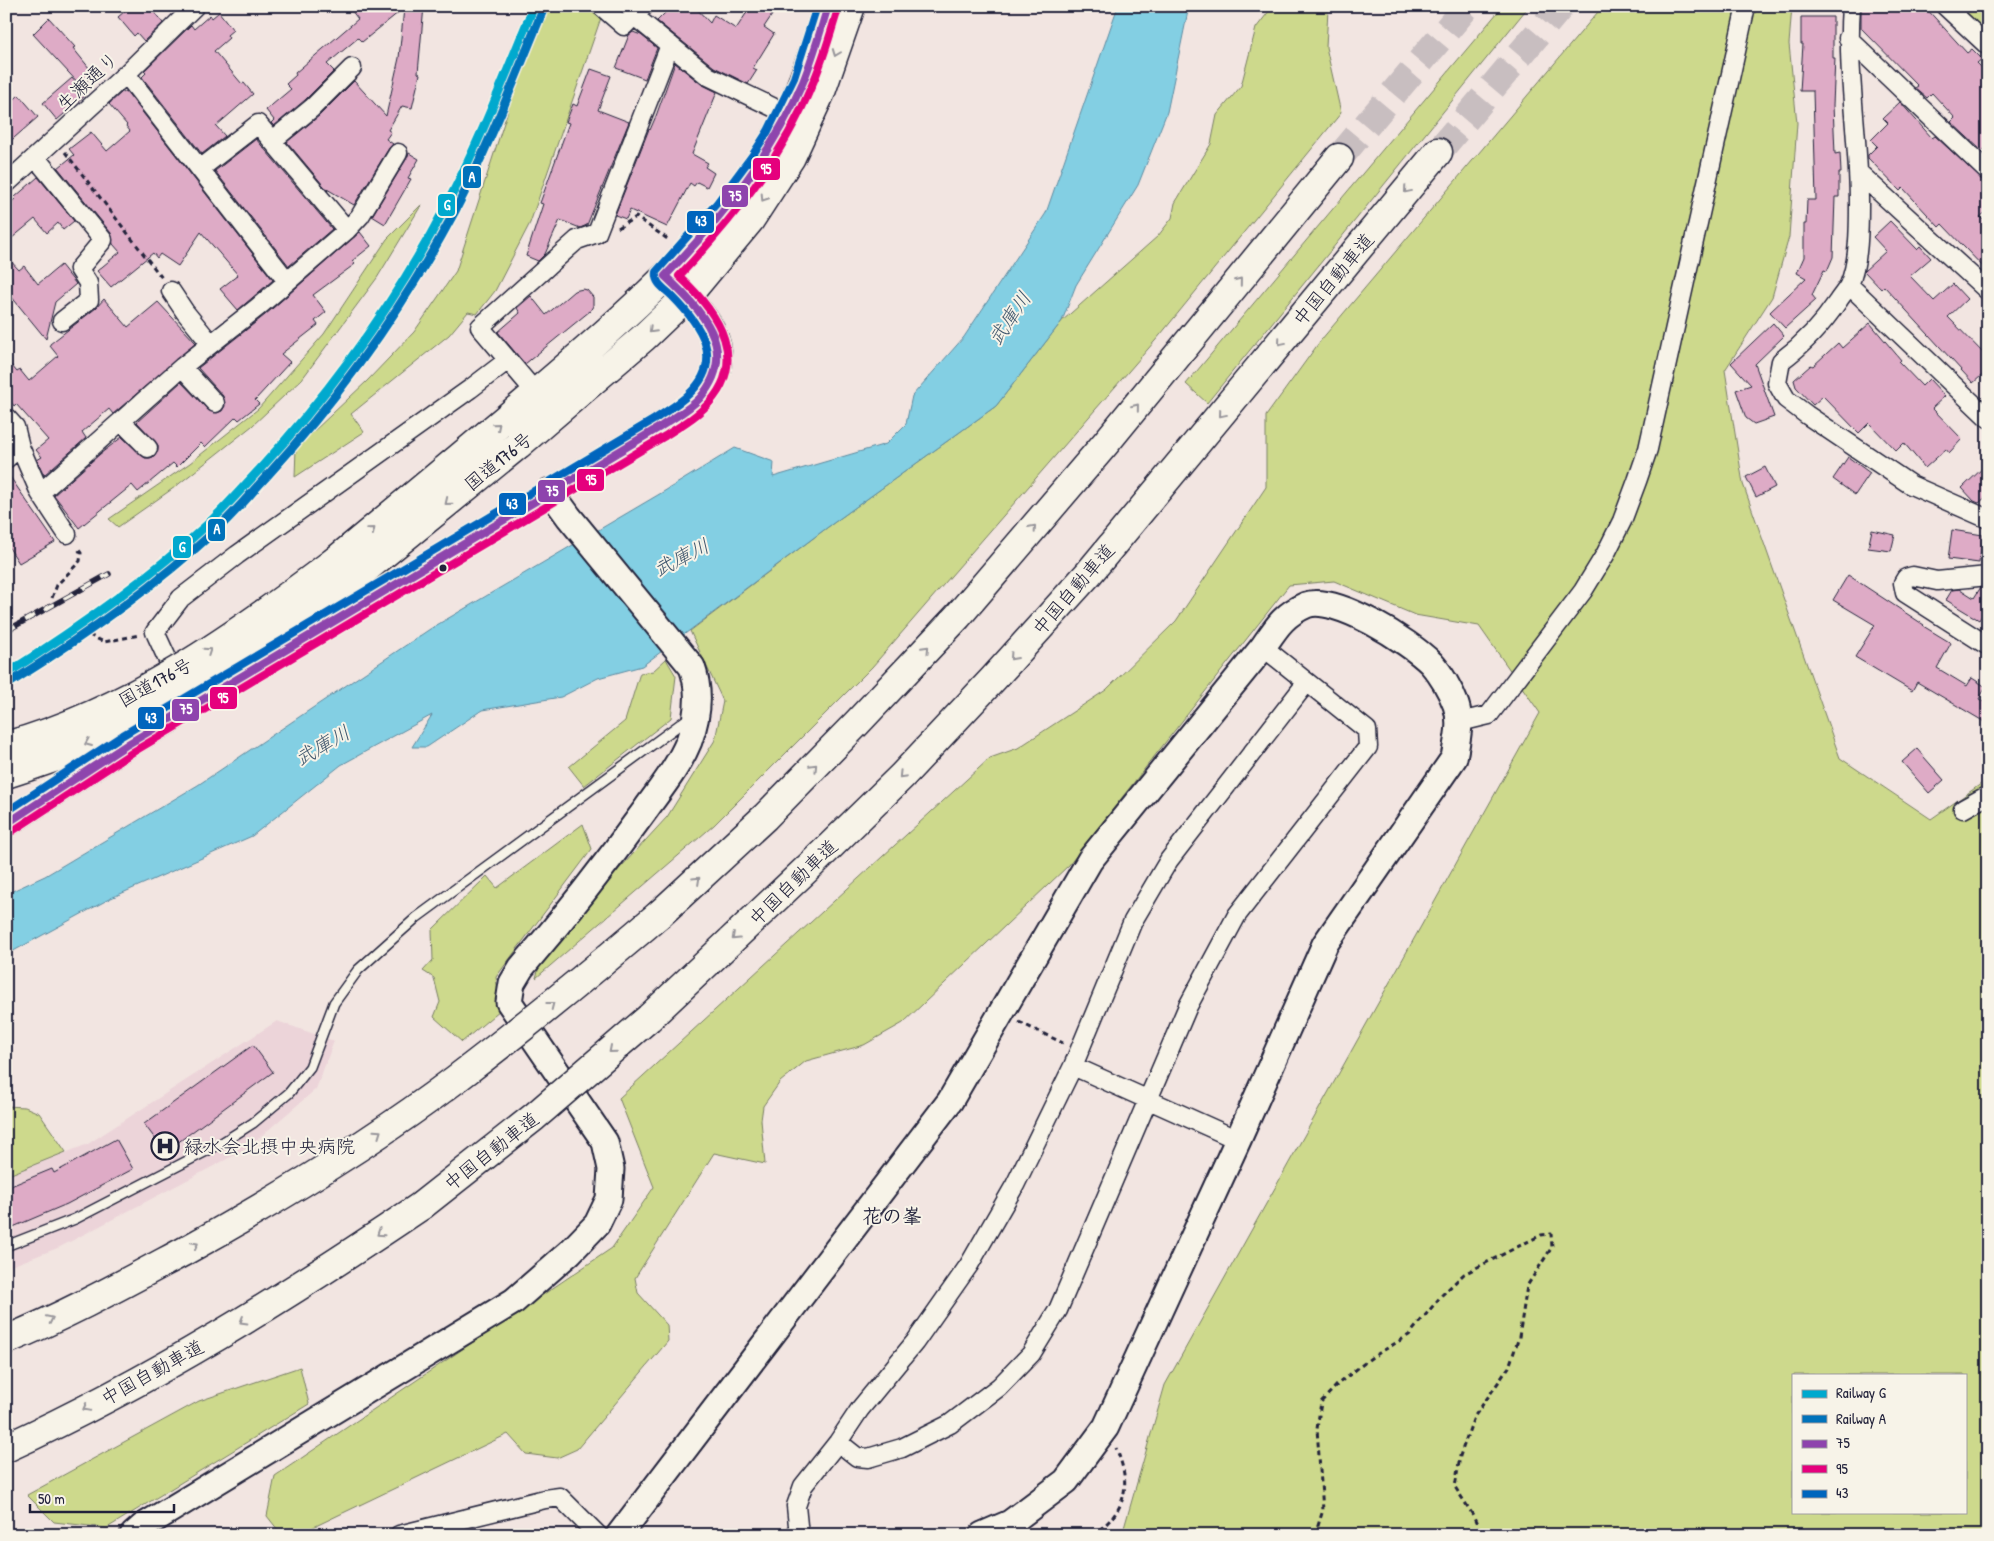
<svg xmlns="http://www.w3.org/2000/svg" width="1994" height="1541" font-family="'Patrick Hand','Klee One',sans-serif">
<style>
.built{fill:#ecd4d9}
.green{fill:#cdd98c;stroke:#787e64;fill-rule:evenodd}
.water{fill:#83cfe3;stroke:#5c8aa0}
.building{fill:#deabc6;stroke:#22223b}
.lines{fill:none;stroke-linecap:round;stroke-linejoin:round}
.highway-tunnel{stroke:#c8bec0;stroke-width:28;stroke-dasharray:28 14;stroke-linecap:butt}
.lane-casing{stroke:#22223b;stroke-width:12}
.street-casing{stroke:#22223b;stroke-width:21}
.secondary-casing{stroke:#22223b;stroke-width:29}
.highway-casing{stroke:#22223b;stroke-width:31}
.path{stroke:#22223b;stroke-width:3;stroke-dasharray:5 4;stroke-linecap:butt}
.lane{stroke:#f7f3e8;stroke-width:9}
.street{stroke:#f7f3e8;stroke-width:18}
.secondary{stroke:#f7f3e8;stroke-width:25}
.highway{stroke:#f7f3e8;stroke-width:28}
.rail-casing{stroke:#22223b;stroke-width:5.5}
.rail{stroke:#f7f3e8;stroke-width:4;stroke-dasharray:11;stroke-linecap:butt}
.highway-bridge-casing{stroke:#22223b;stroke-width:31;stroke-linecap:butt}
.highway-bridge{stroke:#f7f3e8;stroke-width:28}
.bus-1-casing{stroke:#f7f3e8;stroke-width:11}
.bus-2-casing{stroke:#f7f3e8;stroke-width:11}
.bus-3-casing{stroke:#f7f3e8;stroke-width:11}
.bus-1{stroke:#8e44ad;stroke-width:8}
.bus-2{stroke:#e5007d;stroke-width:8}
.bus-3{stroke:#0065bd;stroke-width:8}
.rail-1-casing{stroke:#f7f3e8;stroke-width:12}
.rail-2-casing{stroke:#f7f3e8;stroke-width:12}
.rail-1{stroke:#00a9ce;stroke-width:9}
.rail-2{stroke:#0072ba;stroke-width:9}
.oneway{stroke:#97959a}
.bus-dot{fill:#22223b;stroke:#f7f3e8;stroke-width:2}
.labels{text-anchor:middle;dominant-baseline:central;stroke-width:4;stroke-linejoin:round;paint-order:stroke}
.street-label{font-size:19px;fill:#22223b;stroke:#f7f3e8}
.poi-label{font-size:19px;fill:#22223b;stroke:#f7f3e8;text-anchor:start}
.water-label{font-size:20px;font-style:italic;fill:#3f566d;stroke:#f7f3e8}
.neighbourhood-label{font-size:20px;font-weight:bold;fill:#22223b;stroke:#f7f3e8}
.line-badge{stroke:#f7f3e8;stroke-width:2}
.badge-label{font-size:14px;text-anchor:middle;font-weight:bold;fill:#fff}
</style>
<rect width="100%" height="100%" fill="#f2e5e1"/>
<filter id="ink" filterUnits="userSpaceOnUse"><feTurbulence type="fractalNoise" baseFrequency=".02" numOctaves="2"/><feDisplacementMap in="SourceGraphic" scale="10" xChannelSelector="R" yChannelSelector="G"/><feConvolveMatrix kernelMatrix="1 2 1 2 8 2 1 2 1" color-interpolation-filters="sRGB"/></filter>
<g filter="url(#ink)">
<!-- built -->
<path class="built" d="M277 1021 334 1041 316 1089 246 1149 60 1247 6 1268V1176L88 1144Z"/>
<!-- green -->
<path class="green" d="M549 6H586L603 12 530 223 495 291 477 314 468 312 449 335 351 414 364 432 295 477 296 448 367 381 414 332 456 271 522 67Z
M1273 6H1331L1328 10 1326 47 1341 113 1161 334 872 667 714 825 536 978 543 952 667 817 715 740 723 701 690 631 828 527 996 406 1062 321 1158 236 1172 218 1175 203 1211 144 1217 115 1241 86 1256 28Z
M1503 6H1529L1207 403 1186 384Z
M1603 6H1792L1789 44 1797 123 1789 237 1772 297 1725 370 1743 484 1840 758 1931 819 1988 779V1535H1122L1165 1385 1540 713 1479 626 1415 615 1334 581 1289 585 1069 865 903 1023 864 1045 806 1061 780 1082 763 1106 761 1120 765 1164 714 1153 635 1278 638 1293 667 1325 668 1341 577 1449 557 1458 526 1454 508 1434 297 1535H282L267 1516 275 1476 612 1248 654 1187 619 1098 990 758 1018 748 1106 690 1176 621 1266 487V416L1321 340ZM1793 1375H1965V1512H1793Z
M1958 6H1988V33Z
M422 204 377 278 302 379 252 426 175 487 118 527 109 519 190 463 258 409 324 334 387 239Z
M666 659 676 676 671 718 584 786 569 767 625 721 640 673 653 671Z
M583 824 592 849 496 977 500 1010 462 1042 434 1017 440 1002 434 978 423 971 433 960 432 930 487 876 497 888Z
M6 1106 25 1107 39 1113 66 1152 6 1176Z
M300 1367 309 1404 107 1528 54 1522 27 1495 199 1401Z"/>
<!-- water -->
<path class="water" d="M1118 6H1189L1167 112 1138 185 1076 285 1062 321 996 406 828 527 642 666 598 678 561 697 482 710 427 747H412L432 715 341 765 252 836 111 898 6 955V894L45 876 198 785 430 629 663 492 735 448 774 462 773 477 886 444 906 424 912 396 964 337 1046 213Z"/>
<!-- building -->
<path class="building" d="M131 6H149L163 23 144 41 137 33 134 36 118 17Z
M348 6H424L418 73 420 74 412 108 402 106 388 130 391 132 386 139 393 144 389 148 354 205 327 189 328 191 287 142 319 116 354 81 386 116 399 58 404 8 362 42 358 38 327 64 334 71 305 100 274 126 271 123 274 120 266 110 291 89 286 84 296 75 295 73 358 19Z
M672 6H694L710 23 714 15 736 29 751 6H778L764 27 774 34 753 68 757 70 748 84 714 67 657 21Z
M1865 6H1924L1967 53 1972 49 1982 59 1977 63 1988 74V146L1982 151 1951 122 1955 118 1932 93 1927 98 1915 88 1918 86 1861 28V10Z
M219 12 233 30 227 35 229 38 214 51 242 84 244 83 253 94 216 126 225 136 202 154 142 77 146 73 144 71 191 25 194 29 210 15 212 18Z
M1801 17H1833V58H1835L1833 105 1835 154 1840 153 1841 173H1839V197H1835L1833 257 1827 271 1824 270 1812 295 1816 300 1785 328 1770 312 1806 278 1797 273 1804 257V224H1806L1807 200H1816L1813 91H1800L1803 44H1801Z
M49 18 75 47 73 48 94 74 81 86 33 34Z
M633 32 641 35 657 48 645 79 616 68 629 35Z
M675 63 701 84 717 92 692 154 708 163 705 167 714 173 707 187 697 182 694 186 690 183 667 227 630 210 626 219 615 215 649 129 650 130 656 116Z
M591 69 611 76 598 110 629 122 587 225 580 228 560 220 545 254 538 261 526 256 543 204 540 203 569 123 566 122 573 104 577 106Z
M72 78 86 95 57 120 43 103Z
M126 91 273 280 238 310 220 289 238 275 201 232 178 266 160 254 157 258 153 253 111 287 97 271 120 252 113 244 111 233 58 168 74 155 69 149 91 132 107 151 130 131 126 126 127 125 109 104 122 92 123 93Z
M19 95 38 117 6 145V107Z
M1900 102 1932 138 1935 136 1988 185V210L1980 217 1988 225V272L1942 224 1939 227 1903 188 1900 191 1868 158V155L1877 146 1871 140 1888 123 1883 118Z
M256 139 332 229 289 266 215 171Z
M409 153 419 159 408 178 411 179 385 224 372 216 407 158Z
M38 177 74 221 63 230 58 223 47 233 35 219 6 243V207L16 198 15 197Z
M1890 221 1917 249 1920 246 1931 258 1910 276 1934 301 1953 284 1967 299 1948 317 1988 358V370L1973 383 1884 286 1881 289 1864 271 1886 251 1873 237Z
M360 232 371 246 352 261 355 264 313 295 326 312 315 321 318 325 281 354 290 362 255 400 259 404 239 420 236 417 205 447 201 443 177 467 173 463 138 492 132 485 79 528 54 495 100 454 122 437 145 458H150L155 456 158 451V445L137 422 181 382 208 410 217 413 222 411 225 406 223 396 198 368 265 315Z
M6 256 19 270 24 266 38 284 61 265 76 284 55 302 46 339 6 290Z
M583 289 587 290 593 297V306L590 311 525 364 498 332 520 313 517 308 531 296 546 315 574 291Z
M104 299 128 327 158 302 196 343 113 414 109 409 82 432 86 438 44 475 37 460 42 457 36 450 48 440 16 404 14 406 6 395V359L17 372 20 370 29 381 58 356 50 346V344L96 308Z
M1773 323 1784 336 1755 364 1774 417 1754 424 1746 418 1736 390 1751 385 1731 363Z
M1870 323 1901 360 1899 362 1922 386 1929 379 1945 396 1932 408 1962 439 1949 453 1946 449 1925 468 1904 443 1896 451 1869 423 1859 433 1823 396 1813 405 1796 387 1794 380 1811 365 1813 366 1838 343 1842 348Z
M1848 457 1870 473 1855 495 1833 479Z
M1988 463V495L1979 503 1974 501 1962 488Z
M1765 467 1775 487 1756 497 1746 477Z
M6 471 55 542 19 563 6 543Z
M1872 530 1895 535 1891 551 1868 548Z
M1952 530 1983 535 1979 563 1948 559Z
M1848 575 1924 625 1923 626 1951 643 1937 668 1967 686 1972 678 1986 687 1979 699 1988 704V724L1917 682 1912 691 1855 657 1875 625 1833 600Z
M1981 587H1988V606L1979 620 1946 600 1952 590 1960 589 1974 598Z
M1917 749 1944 780 1929 793 1902 762Z
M253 1045 273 1072 165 1152 144 1124Z
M116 1139 133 1169 67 1204 6 1230V1188L52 1169 54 1173Z"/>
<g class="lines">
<!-- highway-tunnel -->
<path class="highway-tunnel" d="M1438 152 1561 6
M1339 158 1467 6"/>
<!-- lane casing -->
<g class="lane-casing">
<path id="lane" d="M6 1246 75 1219 220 1144 253 1123 289 1093 310 1067 334 1003 358 970 416 918 690 717"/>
</g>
<!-- street casing -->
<g class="street-casing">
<path id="street" d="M601 6 624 26 644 6
M1851 6C1846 72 1859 137 1859 203 1859 228 1859 262 1849 285 1846 291 1841 296 1838 301 1822 325 1804 344 1781 361L1777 383 1786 399 1807 415 1911 485 1988 519
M1945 6 1988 46
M633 15 708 76 787 114
M1848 38 1988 172
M126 74 287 281
M272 141 312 108 352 68
M36 158 103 240 79 269 88 283 89 300 62 321
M200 169 258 124 347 230
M1859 173 1988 291
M6 184 126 74 195 6
M1849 285 1988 418
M171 291 185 312 211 344
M182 367 215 403
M536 393 480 327 577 240 597 233 670 45
M6 417 15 427 20 447 40 493 67 534
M121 421 148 448
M6 459 20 447
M40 493 182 367 258 307 347 230 360 216 398 153
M1988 576 1937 581 1913 576 1906 578 1903 583 1905 593 1988 646
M178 682 155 632 181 598 237 555 470 389 508 360
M1460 722 1489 715 1583 591 1605 555 1622 521 1637 481 1648 449 1746 6
M1963 809 1988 795
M1073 1066 1238 1140
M838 1442 857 1457 868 1458 902 1448 950 1424 999 1387 1031 1354 1058 1310 1188 1006 1237 915 1368 747 1367 730 1263 647
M399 1535 545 1499 560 1497 598 1535
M799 1535 796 1506 803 1486 838 1442 860 1409 915 1342 969 1265 1015 1185 1073 1066 1133 921 1169 860 1307 682"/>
</g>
<!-- secondary casing -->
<g class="secondary-casing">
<path id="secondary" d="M212 694 660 427C673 418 689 410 700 398 744 353 700 307 665 276
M6 824 128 744 174 717
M133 1535 142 1527 514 1301 570 1252 597 1224 609 1199 611 1169 605 1142 509 1002 512 983 521 968C565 917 607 863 646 809 661 788 679 766 689 741 698 717 701 692 692 667L569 517 550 491
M619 1535 950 1101 1090 860 1263 647C1276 628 1283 615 1306 605 1335 594 1410 642 1431 663 1441 674 1451 691 1456 705 1462 723 1457 740 1454 758L1325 944 1238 1140 1106 1427 1066 1481 1010 1523 982 1535"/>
</g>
<!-- highway casing -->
<g class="highway-casing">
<path id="highway" d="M335 561C400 507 466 453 530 398 619 323 709 246 771 146 798 103 813 54 828 6
M352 580 518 445 643 338 687 296 750 220 791 157 821 92 851 6
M661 913 765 817 857 723 958 616 1105 444 1339 158
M649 1018 811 865 902 776 994 678 1089 573 1438 152
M6 1448C152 1381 288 1296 421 1206"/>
</g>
<!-- path -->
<path class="path" d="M65 152 162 278
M618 228 636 217 669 240
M52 598 57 585 80 561 81 553 77 548
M89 635 104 642 139 635
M1019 1022 1063 1043
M1092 1535C1127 1512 1132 1485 1116 1448
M1315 1535 1323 1510 1317 1429 1321 1402 1339 1383 1371 1358 1409 1335 1442 1295 1464 1274 1541 1235 1551 1234 1552 1247 1527 1286 1519 1337 1509 1367 1474 1417 1460 1456 1455 1487 1473 1515 1482 1535"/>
<!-- lane -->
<use href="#lane" class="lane"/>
<!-- street -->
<use href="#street" class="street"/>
<!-- secondary -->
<use href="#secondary" class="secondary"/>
<!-- highway -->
<use href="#highway" class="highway"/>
<!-- rail casing -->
<g class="rail-casing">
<path id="rail" d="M6 631 109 574"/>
</g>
<!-- rail -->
<use href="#rail" class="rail"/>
<!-- highway-bridge casing -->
<g class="highway-bridge-casing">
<path id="highway-bridge" d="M6 746C129 712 235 637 335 561
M6 774C50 760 96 744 137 723 214 683 283 633 352 580
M421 1206 534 1117 649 1018
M6 1340C67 1315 125 1283 183 1252 277 1200 370 1144 456 1079 526 1026 594 970 661 913"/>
</g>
<!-- highway-bridge -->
<use href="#highway-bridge" class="highway-bridge"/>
<!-- bus-1 casing -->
<g class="bus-1-casing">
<path id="bus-1" d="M6 824 128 744 660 427C673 418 689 410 700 398 741 350 701 310 665 276 721 218 771 157 803 82 813 58 820 32 828 6"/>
</g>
<!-- bus-2 casing -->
<g class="bus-2-casing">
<path id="bus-2" d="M11 832 133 752 665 436C678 427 692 420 703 409 752 363 719 313 679 276 733 219 782 158 812 85 823 61 830 35 838 9"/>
</g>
<!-- bus-3 casing -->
<g class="bus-3-casing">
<path id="bus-3" d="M6 812 123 735 655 419C666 411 679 404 689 394 726 360 700 324 672 296 665 289 654 283 656 272L717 203 752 156 768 131 794 78 817 6"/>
</g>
<!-- bus-1 -->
<use href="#bus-1" class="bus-1"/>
<!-- bus-2 -->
<use href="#bus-2" class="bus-2"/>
<!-- bus-3 -->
<use href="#bus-3" class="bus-3"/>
<!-- rail-1 casing -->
<g class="rail-1-casing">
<path id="rail-1" d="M6 674C77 629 147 580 209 523 227 506 243 487 260 469 333 389 396 302 446 206 480 142 506 73 534 6"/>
</g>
<!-- rail-2 casing -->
<g class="rail-2-casing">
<path id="rail-2" d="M11 682C83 637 153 588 216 530 234 514 250 494 267 476 341 395 404 307 455 211 489 146 515 78 543 10"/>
</g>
<!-- rail-1 -->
<use href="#rail-1" class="rail-1"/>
<!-- rail-2 -->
<use href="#rail-2" class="rail-2"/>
</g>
<!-- one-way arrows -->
<defs><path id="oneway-chevron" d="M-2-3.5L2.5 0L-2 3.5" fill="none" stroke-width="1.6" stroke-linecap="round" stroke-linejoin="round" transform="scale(1.25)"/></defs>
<g class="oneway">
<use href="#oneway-chevron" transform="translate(836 53) rotate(111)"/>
<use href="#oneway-chevron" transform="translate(1407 190) rotate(130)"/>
<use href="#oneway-chevron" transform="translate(764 198) rotate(123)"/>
<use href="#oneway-chevron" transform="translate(1239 281) rotate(-51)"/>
<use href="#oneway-chevron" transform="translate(652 330) rotate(135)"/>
<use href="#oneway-chevron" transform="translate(1281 342) rotate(130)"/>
<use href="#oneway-chevron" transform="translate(1136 407) rotate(-51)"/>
<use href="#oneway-chevron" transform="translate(1222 414) rotate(130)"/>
<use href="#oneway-chevron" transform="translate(497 426) rotate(-40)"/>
<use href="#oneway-chevron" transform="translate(448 502) rotate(141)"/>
<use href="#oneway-chevron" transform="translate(1033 528) rotate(-49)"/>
<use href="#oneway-chevron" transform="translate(372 530) rotate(-40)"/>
<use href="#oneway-chevron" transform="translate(926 649) rotate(-47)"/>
<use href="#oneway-chevron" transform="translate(208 651) rotate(-34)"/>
<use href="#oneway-chevron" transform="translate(1013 657) rotate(132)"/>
<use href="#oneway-chevron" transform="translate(88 743) rotate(157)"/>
<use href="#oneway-chevron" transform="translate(814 767) rotate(-46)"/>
<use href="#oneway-chevron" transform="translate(902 775) rotate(134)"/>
<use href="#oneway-chevron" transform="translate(697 880) rotate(-43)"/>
<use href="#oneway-chevron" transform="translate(735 937) rotate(137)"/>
<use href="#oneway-chevron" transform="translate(551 1005) rotate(-38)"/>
<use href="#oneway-chevron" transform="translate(612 1050) rotate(139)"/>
<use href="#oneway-chevron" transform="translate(378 1133) rotate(-35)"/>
<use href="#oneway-chevron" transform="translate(380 1233) rotate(146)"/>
<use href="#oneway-chevron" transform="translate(195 1245) rotate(-29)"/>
<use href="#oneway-chevron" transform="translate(50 1319) rotate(-26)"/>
<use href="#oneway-chevron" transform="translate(243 1321) rotate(149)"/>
<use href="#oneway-chevron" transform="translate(86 1408) rotate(152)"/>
</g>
</g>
<!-- icons -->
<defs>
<g id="hospital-ring" transform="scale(1.4375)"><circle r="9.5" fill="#f7f3e8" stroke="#22223b" stroke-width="1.5"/><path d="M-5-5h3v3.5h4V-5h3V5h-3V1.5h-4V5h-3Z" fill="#22223b"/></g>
</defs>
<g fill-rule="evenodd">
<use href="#hospital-ring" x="165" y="1146"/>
</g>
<!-- markers -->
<circle class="bus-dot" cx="443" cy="568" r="4.5"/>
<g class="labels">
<!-- street labels -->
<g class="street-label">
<text transform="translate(87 81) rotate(-43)">生瀬通り</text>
<text transform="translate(1333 279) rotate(-50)">中国自動車道</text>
<text transform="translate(498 461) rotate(-39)">国道176号</text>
<text transform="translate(1073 589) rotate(-49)">中国自動車道</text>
<text transform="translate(155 682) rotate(-29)">国道176号</text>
<text transform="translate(793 882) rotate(-44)">中国自動車道</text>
<text transform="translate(491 1151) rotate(-38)">中国自動車道</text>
<text transform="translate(152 1372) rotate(-29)">中国自動車道</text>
</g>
<!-- poi labels -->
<g class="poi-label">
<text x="184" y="1146">緑水会北摂中央病院</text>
</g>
<!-- water labels -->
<g class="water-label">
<text transform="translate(1009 318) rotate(-56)">武庫川</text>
<text transform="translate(681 557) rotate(-27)">武庫川</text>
<text transform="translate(322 745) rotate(-30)">武庫川</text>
</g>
<!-- neighbourhood labels -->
<g class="neighbourhood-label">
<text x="892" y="1215">花の峯</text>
</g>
</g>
<g class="line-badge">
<rect x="752" y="157" width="29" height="24" rx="5" fill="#e5007d"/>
<rect x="462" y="165" width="20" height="24" rx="5" fill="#0072ba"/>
<rect x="721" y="184" width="28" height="24" rx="5" fill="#8e44ad"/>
<rect x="437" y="193" width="19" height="24" rx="5" fill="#00a9ce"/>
<rect x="686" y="210" width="29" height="24" rx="5" fill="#0065bd"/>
<rect x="576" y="468" width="29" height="24" rx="5" fill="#e5007d"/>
<rect x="537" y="479" width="29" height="24" rx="5" fill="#8e44ad"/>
<rect x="498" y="492" width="29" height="24" rx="5" fill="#0065bd"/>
<rect x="207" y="518" width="19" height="24" rx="5" fill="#0072ba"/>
<rect x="172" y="535" width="20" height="24" rx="5" fill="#00a9ce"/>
<rect x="209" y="686" width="29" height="24" rx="5" fill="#e5007d"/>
<rect x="171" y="698" width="29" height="24" rx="5" fill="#8e44ad"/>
<rect x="137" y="706" width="28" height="24" rx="5" fill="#0065bd"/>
</g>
<g class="badge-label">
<text x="766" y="174">95</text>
<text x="472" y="182">A</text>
<text x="735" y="201">75</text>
<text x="447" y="210">G</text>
<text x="701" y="226">43</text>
<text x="591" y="485">95</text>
<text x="552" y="496">75</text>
<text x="512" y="509">43</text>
<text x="217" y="534">A</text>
<text x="182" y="552">G</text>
<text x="223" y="703">95</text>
<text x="186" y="714">75</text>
<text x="151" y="723">43</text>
</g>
<!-- margin -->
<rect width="1994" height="1541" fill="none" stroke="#f7f3e8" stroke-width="25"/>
<rect x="12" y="12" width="1969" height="1516" fill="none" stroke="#22223b" stroke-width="2" filter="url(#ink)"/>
<!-- legend -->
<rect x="1792" y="1374" width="175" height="140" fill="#f7f3e8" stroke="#a29fa3"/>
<rect x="1802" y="1390" width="25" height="8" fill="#00a9ce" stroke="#a29fa3"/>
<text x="1836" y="1398" font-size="15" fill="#22223b">Railway G</text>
<rect x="1802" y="1415" width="25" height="8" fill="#0072ba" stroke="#a29fa3"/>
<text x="1836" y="1424" font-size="15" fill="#22223b">Railway A</text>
<rect x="1802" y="1440" width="25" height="8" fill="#8e44ad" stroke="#a29fa3"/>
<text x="1836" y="1448" font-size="15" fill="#22223b">75</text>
<rect x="1802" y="1465" width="25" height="8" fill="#e5007d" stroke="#a29fa3"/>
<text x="1836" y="1474" font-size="15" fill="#22223b">95</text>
<rect x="1802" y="1490" width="25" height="8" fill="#0065bd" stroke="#a29fa3"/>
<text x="1836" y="1498" font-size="15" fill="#22223b">43</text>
<!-- scale -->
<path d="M30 1504v8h144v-8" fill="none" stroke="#22223b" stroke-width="2.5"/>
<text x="38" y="1504" font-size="15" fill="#22223b" stroke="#f7f3e8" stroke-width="4" paint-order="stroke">50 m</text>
</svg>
